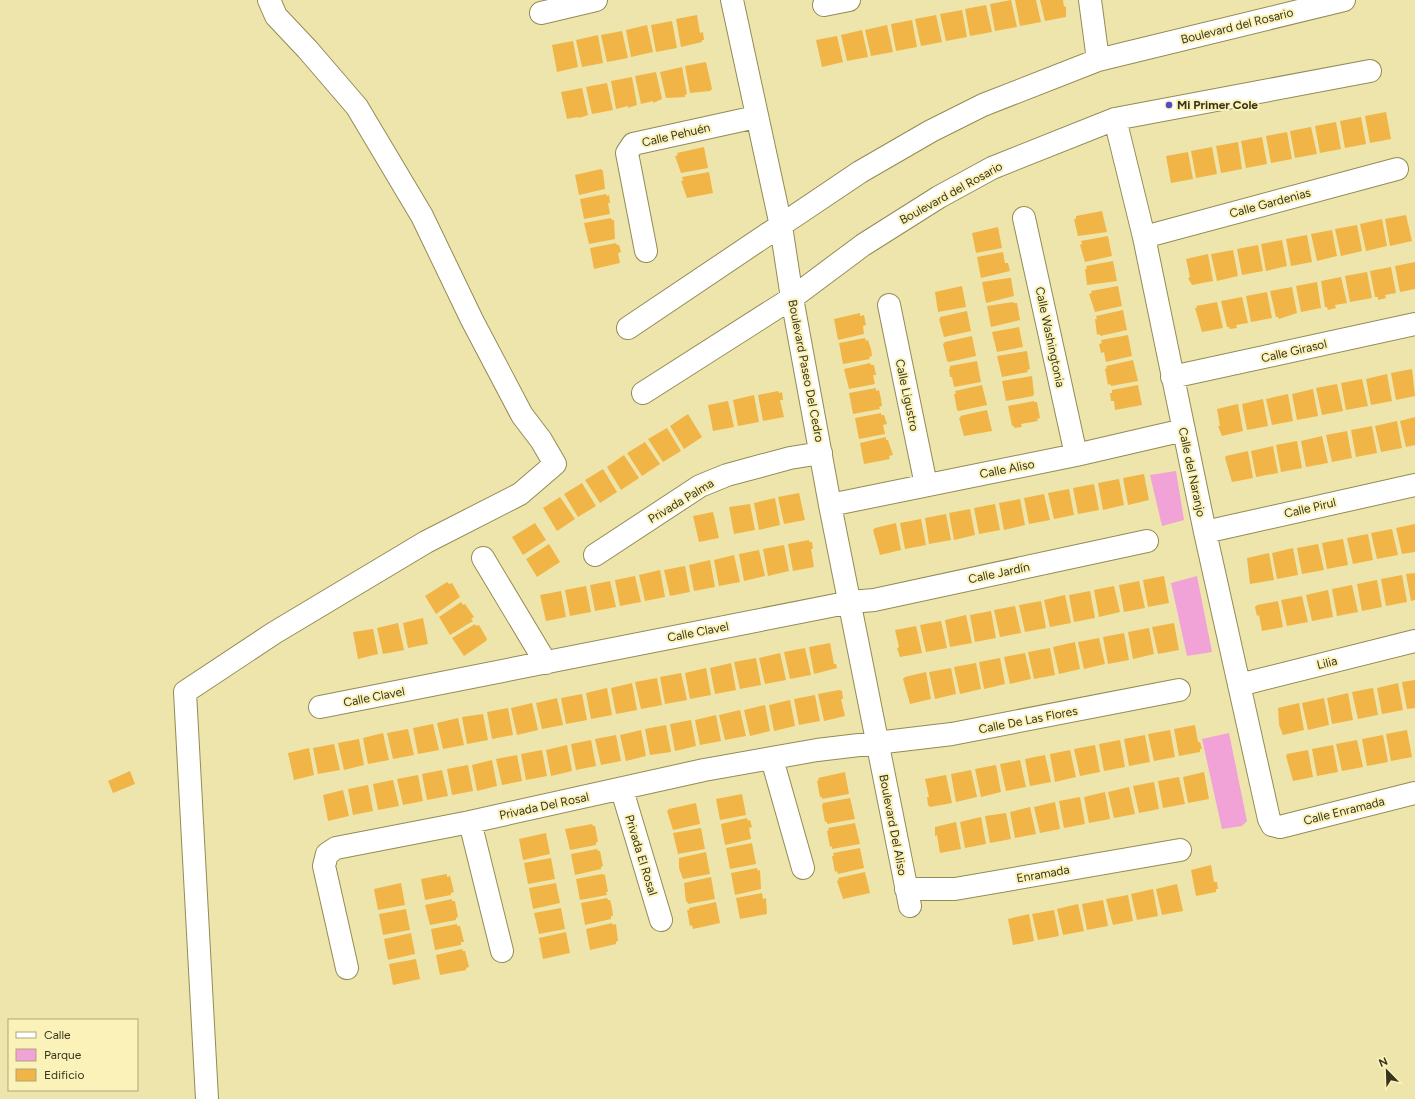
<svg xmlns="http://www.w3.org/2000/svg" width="1415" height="1099" font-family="Figtree,sans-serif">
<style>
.green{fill:#f1a2d6}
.building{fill:#f0b546}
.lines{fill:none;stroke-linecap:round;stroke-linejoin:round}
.minor-casing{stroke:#938b55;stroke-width:24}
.minor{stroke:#fff;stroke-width:22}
.poi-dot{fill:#534cc3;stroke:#fbf2b9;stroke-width:1.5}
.labels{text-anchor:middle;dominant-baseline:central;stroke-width:4;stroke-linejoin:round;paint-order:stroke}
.street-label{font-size:12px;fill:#37341d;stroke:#fbf2b9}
.poi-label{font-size:12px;font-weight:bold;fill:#37341d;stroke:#fbf2b9;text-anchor:start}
</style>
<rect width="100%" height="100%" fill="#eee5ac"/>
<!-- green -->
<path class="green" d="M1176 471 1184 520 1162 526 1150 475Z
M1197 576 1212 652 1187 656 1171 583Z
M1229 733 1247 821 1242 826 1222 829 1202 739Z"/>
<!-- building -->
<path class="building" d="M1011 0 1017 27 995 31 990 4Z
M1015 0H1036L1041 22 1020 26Z
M1040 0H1063L1064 7 1066 6V17L1045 21Z
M986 5 992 32 970 36 965 9Z
M962 10 967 37 946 41 940 14Z
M697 15 700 33 703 32 704 40H702V42L681 47 676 19Z
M936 15 942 42 921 46 915 19Z
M912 20 917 47 896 51 891 24Z
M672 21 677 48 656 52 651 25Z
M647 25 653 52 631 57 626 30Z
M887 25 893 52 871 56 865 30Z
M862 30 868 57 847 61 841 35Z
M622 31 628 58 607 62 601 35Z
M598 35 603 63 582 67 576 40Z
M837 36 843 62 822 67 816 40Z
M573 41 578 67 557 72 552 45Z
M706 62 712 89 710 91 690 93 685 66Z
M682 67 687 94 685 95V97L666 98 660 72Z
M656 72 662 99 653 103V101L641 104 635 76Z
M632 77 637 105 628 108V106L616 109 611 81Z
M607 83 613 110 592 114 586 87Z
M582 88 588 115 579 118 578 117 567 119 561 92Z
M1386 112 1391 139 1370 143 1365 116Z
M1361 117 1366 144 1345 148 1340 121Z
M1336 122 1341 149 1320 153 1315 126Z
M1311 127 1317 154 1295 158 1290 131Z
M1287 132 1292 159 1271 163 1266 136Z
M1262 137 1267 164 1246 168 1241 141Z
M1238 142 1242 169 1221 173 1216 146Z
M704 147 708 168 681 173 675 156 678 155 677 153Z
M1212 147 1217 174 1196 178 1191 151Z
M1188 152 1193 179 1171 183 1166 156Z
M601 169 603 171 605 189 579 195 575 175Z
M709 172 713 193 687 198 681 181H683L682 177Z
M606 194 607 196 609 195 610 203H608L610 214 584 219 580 199Z
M1102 211 1107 232 1078 236 1074 219H1076V216Z
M1406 215 1412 241 1390 246 1385 219Z
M611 218 612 220H614L615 239 589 244 584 223Z
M1382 219 1387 246 1366 251 1360 224Z
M1357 225 1362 251 1341 256 1335 229Z
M998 227 1002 248 976 253 972 233Z
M1332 230 1337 256 1317 261 1311 234Z
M1307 235 1312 262 1291 266 1286 239Z
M1108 236 1112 256 1085 262 1080 245 1082 244 1081 241Z
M1282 240 1287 266 1266 271 1261 244Z
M616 243 617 245H619L621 252 618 253 620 263 594 269 590 248Z
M1258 245 1263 271 1242 275 1237 249Z
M1233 250 1238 276 1217 281 1211 254Z
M1003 252 1005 263H1008L1010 271 981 278 977 257Z
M1208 254 1213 281 1192 285 1188 278 1190 277 1186 259Z
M1113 261 1117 281 1087 285 1085 269H1087L1086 266Z
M1415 262V289L1400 292 1395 266Z
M1391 267 1396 293 1385 295 1386 298 1378 300V297H1375L1370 271Z
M1367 272 1372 298 1350 302 1345 276Z
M1341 277 1347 303 1335 305 1336 308 1328 310 1327 307H1325L1321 281Z
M1009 278H1011L1014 296 986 303 982 282Z
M1317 282 1321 308 1301 312 1296 286Z
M962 286 966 307 938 312 935 292Z
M1118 286 1122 306 1095 312 1089 294 1092 293 1091 291Z
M1292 287 1297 313 1279 319 1278 317H1276L1270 291Z
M1267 292 1272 318 1251 322 1246 296Z
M1242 297 1248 323 1236 325 1237 328 1230 329 1229 327H1227L1221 301Z
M1013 302 1014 303H1017L1020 320 991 327 987 306Z
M1217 302 1223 328 1202 332 1195 308H1197L1196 306Z
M1123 310 1127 330 1100 336V334L1097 335 1095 319H1097L1096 316Z
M967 311 971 331 944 337 939 319H940V317Z
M860 313V316L864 315 866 325 863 326 864 334 838 340 834 319Z
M1019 327 1023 347 997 352 992 332Z
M1128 335 1132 356 1106 362 1104 352 1101 353 1099 344 1102 343 1101 340Z
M972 336 976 356 949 362 947 361 943 344 945 342Z
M865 338 866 341 868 340 871 349 872 356 869 357 870 359 843 364 839 343Z
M1027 351 1030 369 1027 370 1028 372 1002 377 997 356Z
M1133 360 1138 381 1111 386 1110 384 1108 385 1105 369 1107 368 1106 366Z
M977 361 981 382 954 387 952 377H950L949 369H950V366Z
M870 363 871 365H874L876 375H873L875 384 849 389 844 369Z
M1412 369 1415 396 1396 400 1391 373Z
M1387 374 1392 401 1371 405 1366 379Z
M1032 376 1034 394 1033 396 1006 401 1002 381Z
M1362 379 1368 406 1346 410 1341 383Z
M1337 384 1343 411 1322 415 1316 388Z
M982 385 987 405 959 411 957 410 954 394H956L955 391Z
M1138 385 1142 405 1115 410 1114 401H1111L1110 393H1112V390Z
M876 388V391L879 390 881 399 882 406 879 407 880 409 853 414 849 393Z
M1313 389 1318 416 1297 420 1292 394Z
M778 391 779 393 782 392 783 400H780L784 417 763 421 758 395Z
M1288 394 1293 421 1272 425 1266 399Z
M754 395 759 422 738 426 733 400Z
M1263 399 1268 426 1247 430 1242 404Z
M728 401 734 427 713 431 708 405Z
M1034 401V402H1037L1040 418 1037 419 1038 421 1021 424 1022 427 1014 428V426H1012L1008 406Z
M1238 404 1243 431 1222 436 1218 426H1220L1217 409Z
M987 410 992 431 964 436 959 418H961L960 416Z
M881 413V415H884L887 424 883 425 885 434 859 439 855 418Z
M688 414 702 437 684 449 670 426Z
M1415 417V445L1406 447 1400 421Z
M1397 421 1402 448 1381 452 1375 426Z
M1372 426 1377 453 1356 457 1351 430Z
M667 428 681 451 663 462 648 439Z
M1347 431 1352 458 1332 462 1326 435Z
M1322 436 1328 463 1306 467 1301 441Z
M886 437V440H888L893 455 889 456 890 459 864 464 860 443Z
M1297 441 1302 468 1281 472 1276 445Z
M645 442 660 464 642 476 627 453Z
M1273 446 1278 473 1256 477 1251 451Z
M1248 451 1253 478 1232 482 1225 458 1226 456Z
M624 455 639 478 621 490 607 467Z
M603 469 617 492 600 503 585 480Z
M1144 474 1149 500 1128 505 1123 478Z
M1119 479 1124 505 1103 510 1098 483Z
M582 483 596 506 578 517 564 494Z
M1094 484 1099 510 1078 514 1073 488Z
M1069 489 1074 515 1054 519 1048 493Z
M799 493 805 520 784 524 778 497Z
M1044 494 1050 520 1029 524 1024 498Z
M560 497 575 519 557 531 543 508Z
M775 498 780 525 759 530 754 503Z
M1020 499 1025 525 1004 530 999 503Z
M750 504 755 530 734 534 729 507Z
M995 504 1000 530 979 534 974 508Z
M970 509 975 535 954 540 949 513Z
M713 512 719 538 699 542 693 516Z
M946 514 951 540 929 544 925 518Z
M921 519 926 545 905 549 900 523Z
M535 523 546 540 523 555 512 537Z
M896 523 901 550 880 555 873 530 875 528Z
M1415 524V552L1402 554 1396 528Z
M1392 529 1398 555 1377 559 1371 533Z
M1368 534 1373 560 1353 564 1347 538Z
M1343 539 1348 565 1327 569 1322 543Z
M809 540V542H812L813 549H811L814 567 793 571 788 544Z
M549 544 560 562 537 577 526 559Z
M1318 544 1324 570 1302 574 1297 548Z
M784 545 789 571 768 576 763 549Z
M1293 548 1298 575 1277 579 1272 553Z
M759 550 765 576 744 581 739 554Z
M1269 553 1274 580 1250 584 1247 558Z
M734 555 740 582 719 586 714 560Z
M710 560 715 587 694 591 689 565Z
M685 566 690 592 670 596 664 570Z
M660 570 665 597 645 601 639 575Z
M1415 573V600L1411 601 1406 574Z
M1402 575 1407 602 1386 606 1381 579Z
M635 576 641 602 620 606 615 580Z
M1164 576 1169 603 1148 607 1143 580Z
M1377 580 1382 607 1362 611 1357 584Z
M610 581 616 607 595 611 590 585Z
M1139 581 1145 608 1124 612 1119 585Z
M447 582 449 584 452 583 460 597 436 614 425 596Z
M1352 585 1358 612 1337 616 1332 589Z
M586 586 591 612 570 616 565 590Z
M1114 586 1120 612 1099 617 1094 590Z
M1328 590 1333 617 1312 621 1306 595Z
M561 591 566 617 546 621 540 595Z
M1090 591 1095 618 1074 622 1069 595Z
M1065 595 1071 623 1050 627 1044 600Z
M1302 596 1308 622 1287 626 1281 600Z
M1041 601 1046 628 1025 632 1019 605Z
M1278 601 1283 627 1262 631 1259 615 1257 616 1255 607 1257 605Z
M461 602 463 605 465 604 474 617 471 619 473 621 450 635 439 617Z
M1015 606 1021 633 1000 637 994 610Z
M991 611 996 638 975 642 970 615Z
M966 615 972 643 950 647 945 620Z
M423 618 428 644 408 648 403 623Z
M941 621 947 648 926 652 920 625Z
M398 623 404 650 383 654 377 628Z
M1174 623 1179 650 1158 654 1152 627Z
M475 624 476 626 479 625 487 639 486 641 464 656 452 638Z
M916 626 922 653 900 657 897 648 899 647 895 630Z
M1149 628 1154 654 1133 659 1128 632Z
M373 629 378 654 358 659 353 632Z
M1124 633 1129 660 1108 664 1103 637Z
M1099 638 1105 664 1084 669 1078 642Z
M1075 642 1080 669 1059 674 1053 647Z
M830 643 834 664H836L837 668 814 674 809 647Z
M805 648 811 675 790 679 784 652Z
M1050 648 1055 675 1034 679 1028 652Z
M780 653 786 680 765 684 759 658Z
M1025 653 1031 679 1010 684 1004 657Z
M756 658 761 685 740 689 734 662Z
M1000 658 1005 684 984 689 979 662Z
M731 663 736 690 715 694 710 668Z
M976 663 981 689 960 694 954 667Z
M706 668 711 695 690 699 685 673Z
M951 668 956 694 935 699 929 672Z
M926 672 931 699 910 704 903 679 905 677Z
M681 673 687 700 665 704 660 677Z
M657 678 662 705 641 709 635 682Z
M1415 680V708L1407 709 1402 682Z
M632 683 637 710 616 714 611 688Z
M1398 683 1403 710 1382 714 1377 688Z
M607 688 612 715 591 719 586 693Z
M1373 688 1378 715 1358 719 1352 692Z
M839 690 842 691 843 699H841L845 716 824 721 818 694Z
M1348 693 1353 720 1332 724 1327 698Z
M582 694 587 720 566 724 561 698Z
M815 695 820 721 799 725 794 699Z
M557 698 563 725 542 729 536 703Z
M1324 698 1329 725 1308 730 1302 703Z
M790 700 795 726 774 731 769 705Z
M532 703 538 730 517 735 511 708Z
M1299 703 1304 730 1283 735 1279 725 1278 708Z
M765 705 770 731 750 736 744 710Z
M508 708 513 735 492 739 487 712Z
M740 710 746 736 725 740 719 715Z
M483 714 488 740 467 744 462 717Z
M716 715 721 741 700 745 695 720Z
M458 718 464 745 443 749 437 723Z
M691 720 696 746 675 751 670 724Z
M433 724 439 750 418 754 413 728Z
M666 725 671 752 650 755 645 729Z
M1195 725 1198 742H1200L1202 749H1200V752L1179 756 1174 729Z
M408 729 414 755 393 759 387 733Z
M641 730 646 756 626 761 620 735Z
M1170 730 1175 757 1154 761 1148 734Z
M1407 730 1412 757 1391 761 1386 734Z
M383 733 389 760 368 764 363 738Z
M616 735 621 761 601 765 595 739Z
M1145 735 1150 762 1129 766 1124 739Z
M1383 735 1388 762 1367 766 1362 739Z
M359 739 364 765 344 770 338 743Z
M591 740 596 766 576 770 571 744Z
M1120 740 1125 767 1104 771 1099 744Z
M1357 740 1363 767 1342 771 1336 744Z
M334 744 340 770 318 774 313 748Z
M567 745 572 771 551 776 546 750Z
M1095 745 1100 772 1080 776 1074 749Z
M1333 745 1338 772 1317 776 1312 749Z
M309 748 314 775 294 780 288 753Z
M542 750 547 776 526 780 521 754Z
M1070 750 1076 777 1055 782 1050 754Z
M1308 750 1313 777 1293 781 1286 756 1287 754Z
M517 755 522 781 502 785 496 759Z
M1045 755 1051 782 1030 786 1025 759Z
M492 760 497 786 477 791 472 765Z
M1020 760 1026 787 1006 791 1000 764Z
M468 765 473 791 452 795 447 769Z
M996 765 1001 792 981 797 975 769Z
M442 770 448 796 427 800 422 774Z
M971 770 977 797 956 802 951 774Z
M130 771 135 784 113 793 108 781Z
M845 772 849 794 822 799V797H820L817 781 819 780 818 778Z
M1204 772 1209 799 1188 803 1183 777Z
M418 775 423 801 403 805 397 779Z
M946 775 952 803 930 807 928 805 927 797H929L925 779Z
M1179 777 1185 804 1163 808 1158 781Z
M393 780 399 806 378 810 373 784Z
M1154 782 1159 809 1139 813 1133 786Z
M368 785 373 811 353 815 348 789Z
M1129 787 1135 814 1114 818 1108 792Z
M343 790 349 816 328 821 323 795Z
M1105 792 1110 819 1089 823 1084 797Z
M742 794 746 815 720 820 716 799Z
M1080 797 1085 824 1064 828 1059 801Z
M850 798 855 819 827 824V822H825L822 806 823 803Z
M1055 802 1060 829 1040 833 1034 807Z
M696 803 700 824 673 830 667 811 669 809Z
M1030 807 1036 834 1015 838 1010 812Z
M1006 813 1011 839 990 843 985 816Z
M981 817 986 844 965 848 960 822Z
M747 818 748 821 750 820 752 827 749 828 751 839 725 845 721 824Z
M956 822 961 849 940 853 937 835 935 836V827Z
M855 823 860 844 832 849V846L830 847 827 831 829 830 828 828Z
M592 824 593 826H595L598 842H596V845L570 850 565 829Z
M701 828 705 849 678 854 673 833Z
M546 833 550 854 523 860 519 839Z
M752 843 756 864 730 869 726 848Z
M860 848 864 868 838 874 837 871 835 872 832 856H834L833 853Z
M597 849 598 851H600L603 866 601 867V869L575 875 571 854Z
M706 852 710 874 683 879 679 868V858Z
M551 858 555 879 528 884 524 863Z
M1211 865 1214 882H1217L1218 889H1216V892L1196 896 1191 870Z
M757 868 758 871 760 870 761 889 735 895 731 873Z
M865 872 870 893 843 899 837 881 839 880 838 878Z
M447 874V877L450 876 454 892 451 893V895L425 900 421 879Z
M602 874 605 875 608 892H606L607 895 580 900 576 879Z
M711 877 715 899 688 904 687 901 686 902 684 883Z
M401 883 405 905 378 910 374 889Z
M556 883 560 903 533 909 529 888Z
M1177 884 1183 911 1162 915 1156 889Z
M1153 889 1158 916 1137 920 1131 894Z
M762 893 763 899 766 898 767 914 740 919 736 898Z
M1128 895 1133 921 1113 925 1106 899Z
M607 898 608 900H610L612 908 613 916H611V919L585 925 581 903Z
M452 899V901H455L458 917 456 918V920L430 925 425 905Z
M1103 900 1108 926 1087 930 1082 904Z
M716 902 720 923 693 929 692 925 690 926 687 910H689V908Z
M1078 904 1084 931 1063 935 1057 909Z
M561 908 565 929 539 934 534 913Z
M406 909 410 930 383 935 379 914Z
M1054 910 1059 936 1038 940 1032 914Z
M1029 914 1034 941 1013 945 1008 919Z
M612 923 613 925 616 924 618 941 616 942V944L590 950 586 929Z
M457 924V926H460L464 942H461V945L435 950 431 929Z
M566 932 570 953 543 959 539 938Z
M411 933 415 954 388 960 384 939Z
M462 949 463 951H465L469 967 466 968V970L440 975 436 955Z
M416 959 420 979 393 985 389 964Z"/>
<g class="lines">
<!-- minor casing -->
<g class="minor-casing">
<path id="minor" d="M732 0 781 226 792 298 830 505 910 906
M1090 0 1098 60
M824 5 849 0
M541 13 596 0
M1115 119 1144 237 1205 532 1269 819 1272 825 1280 827 1415 793
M1024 218 1076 455
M1144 237 1397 169
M646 251 627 153 633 144 756 117
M889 305 926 485
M628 328 860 172 931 131 983 105 1098 60 1344 0
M1172 377 1415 324
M643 393 792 298 863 245 939 197 992 168 1115 119 1370 71
M830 505 1076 455 1184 430
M1205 532 1415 485
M595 555 700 486 727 475 790 458 821 453
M483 558 546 663
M1239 685 1415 641
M320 707 851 602 874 600 1147 541
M772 759 803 868
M622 790 661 920
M470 822 502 951
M906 889H955L1180 850
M347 968 324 866 327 854 336 848 470 822 704 770 817 750 952 734 1179 690
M207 1099 185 692 274 633 426 542 520 494 555 464 541 440 522 415 472 320 422 216 357 107 308 50 276 16 269 0"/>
</g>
<!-- minor -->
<use href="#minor" class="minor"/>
</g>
<!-- markers -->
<circle class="poi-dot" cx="1169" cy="105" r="4"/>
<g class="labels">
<!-- street labels -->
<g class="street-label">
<text transform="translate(1237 26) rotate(-14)">Boulevard del Rosario</text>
<text transform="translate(676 135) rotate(-13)">Calle Pehuén</text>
<text transform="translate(951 193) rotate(-29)">Boulevard del Rosario</text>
<text transform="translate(1270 203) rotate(-15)">Calle Gardenias</text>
<text transform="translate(1050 337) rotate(78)">Calle Washingtonia</text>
<text transform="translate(1294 351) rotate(-13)">Calle Girasol</text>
<text transform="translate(806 371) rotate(79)">Boulevard Paseo Del Cedro</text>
<text transform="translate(907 395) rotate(78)">Calle Ligustro</text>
<text transform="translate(1007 469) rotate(-11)">Calle Aliso</text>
<text transform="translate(1192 472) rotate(78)">Calle del Naranjo</text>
<text transform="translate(681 501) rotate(-31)">Privada Palma</text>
<text transform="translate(1310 508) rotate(-13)">Calle Pirul</text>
<text transform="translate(999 573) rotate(-12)">Calle Jardín</text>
<text transform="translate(698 632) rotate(-11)">Calle Clavel</text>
<text transform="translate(1327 663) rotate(-14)">Lilia</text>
<text transform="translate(374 697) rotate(-11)">Calle Clavel</text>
<text transform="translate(1028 720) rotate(-11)">Calle De Las Flores</text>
<text transform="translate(544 806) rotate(-12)">Privada Del Rosal</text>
<text transform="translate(1344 811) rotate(-14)">Calle Enramada</text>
<text transform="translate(893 825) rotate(79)">Boulevard Del Aliso</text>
<text transform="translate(641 855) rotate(73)">Privada El Rosal</text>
<text transform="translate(1043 874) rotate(-10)">Enramada</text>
</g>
<!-- poi labels -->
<g class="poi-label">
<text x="1177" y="105">Mi Primer Cole</text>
</g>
</g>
<!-- legend -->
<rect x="8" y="1019" width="130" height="72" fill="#fbf2b9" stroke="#ada67b"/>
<rect x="16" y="1032" width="20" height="6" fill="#ffffff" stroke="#ada67b"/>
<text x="44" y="1039" font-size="12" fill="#37341d">Calle</text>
<rect x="16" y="1049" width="20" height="12" fill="#f1a2d6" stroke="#ada67b"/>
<text x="44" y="1059" font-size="12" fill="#37341d">Parque</text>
<rect x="16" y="1069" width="20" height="12" fill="#f0b546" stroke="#ada67b"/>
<text x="44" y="1079" font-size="12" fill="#37341d">Edificio</text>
<!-- north arrow -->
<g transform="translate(1387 1071) rotate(337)" stroke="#fbf2b9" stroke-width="3" paint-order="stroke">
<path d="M0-3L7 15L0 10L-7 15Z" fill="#37341d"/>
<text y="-6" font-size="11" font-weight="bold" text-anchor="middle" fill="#37341d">N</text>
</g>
</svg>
